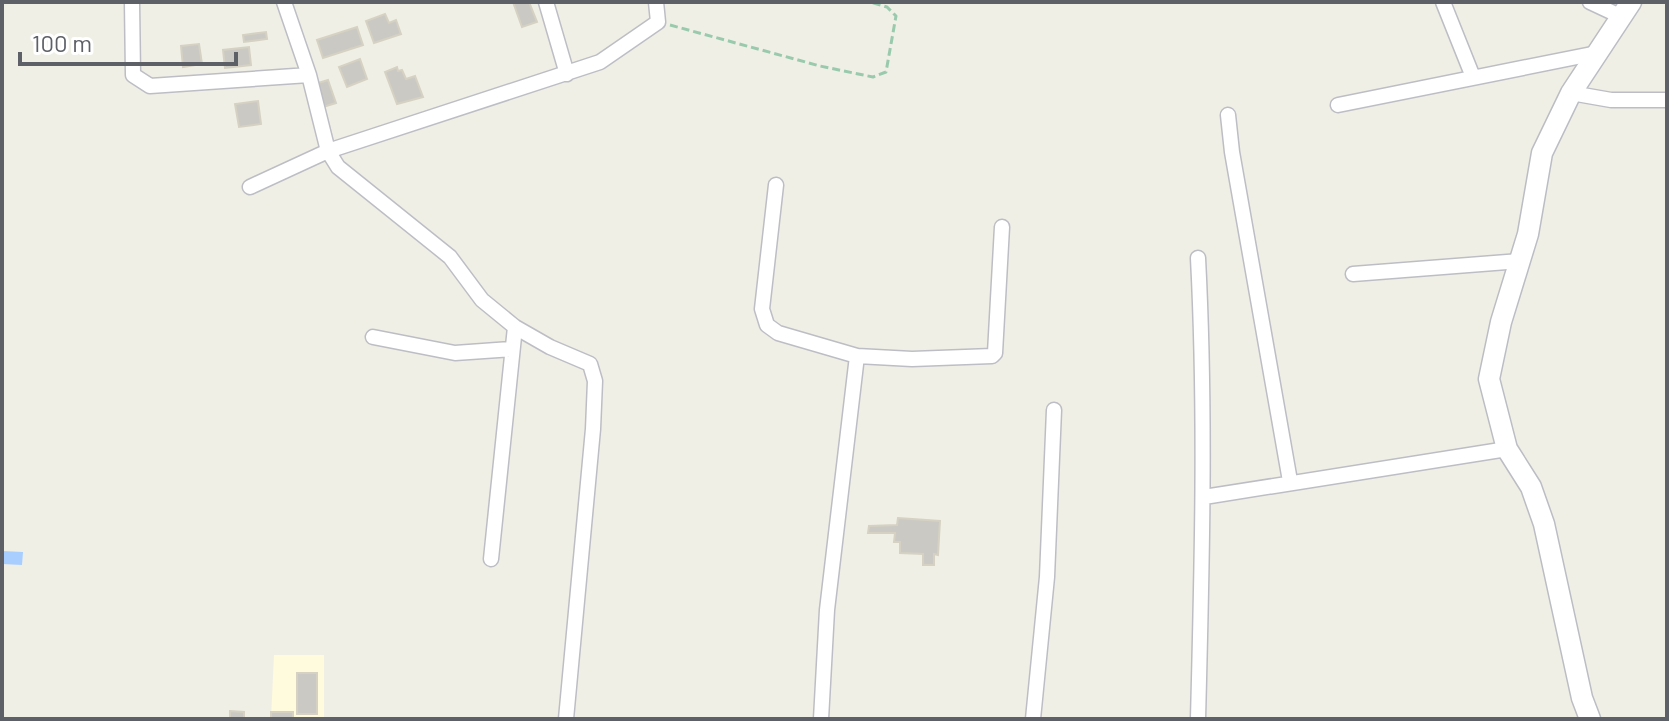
<svg xmlns="http://www.w3.org/2000/svg" width="1669" height="721" font-family="Barlow,sans-serif">
<style>
.commercial{fill:#fffbdc}
.water{fill:#a7ceff}
.building{fill:#cbc9c3;stroke:#d5d2c3;stroke-width:2}
.lines{fill:none;stroke-linecap:round;stroke-linejoin:round}
.street-casing{stroke:#bdbec5;stroke-width:17}
.secondary-casing{stroke:#bbbdc4;stroke-width:23}
.path{stroke:#99caae;stroke-width:3;stroke-dasharray:8 4;stroke-linecap:butt}
.street{stroke:#fff;stroke-width:14}
.secondary{stroke:#fff;stroke-width:20}
</style>
<rect width="100%" height="100%" fill="#f0efe6"/>
<!-- commercial -->
<path class="commercial" d="M274 655H324V719H271Z"/>
<!-- water -->
<path class="water" d="M2 551 23 552 22 565 2 564Z"/>
<!-- building -->
<path class="building" d="M513 2H529L537 22 522 27Z
M385 14 389 23 396 20 401 34 374 43 366 21Z
M357 27 363 45 323 58 317 40Z
M266 32 267 39 244 42 243 35Z
M199 44 202 64 183 67 181 46Z
M249 47 251 65 225 68 223 50Z
M360 59 367 79 347 87 339 67Z
M397 67 398 71 402 70 406 79 415 76 423 97 397 104 385 72Z
M328 80 336 103 323 107 315 84Z
M258 101 261 124 239 127 235 104Z
M898 518 940 521 938 555 934 554V565H923V554L900 553V542H894L895 533H868L869 526 897 525Z
M297 673H317V714H297Z
M230 711 244 712V719H230Z
M271 712H293V719H271Z"/>
<g class="lines">
<!-- street casing -->
<g class="street-casing">
<path id="street" d="M132 2 133 75 150 86 309 75
M284 2 309 75 328 151 338 167 450 257 482 300 515 327 550 347 590 364 595 381 593 429 566 719
M546 2 567 74
M1443 2 1473 77
M1590 2 1622 17
M1571 93 1611 100H1667
M1338 105 1597 53
M1228 115 1232 152 1290 481
M776 185 762 309 767 325 778 333 857 356 912 359 992 356 995 353 1002 227
M250 187 328 151 600 62 658 22 656 2
M1198 258C1206 412 1202 565 1198 719
M1353 274 1520 261
M373 337 455 353 512 349
M1204 497 1507 449
M491 559 515 327
M821 719 827 610 857 356
M1033 719 1047 577 1054 410"/>
</g>
<!-- secondary casing -->
<g class="secondary-casing">
<path id="secondary" d="M1590 719 1582 698 1544 524 1531 487 1507 449 1489 379 1501 322 1528 234 1542 153 1571 93 1631 2"/>
</g>
<!-- path -->
<path class="path" d="M670 25 820 66 873 77 886 72 896 16 887 7 870 2"/>
<!-- street -->
<use href="#street" class="street"/>
<!-- secondary -->
<use href="#secondary" class="secondary"/>
</g>
<!-- border -->
<rect width="1669" height="721" fill="none" stroke="#5d6067" stroke-width="8"/>
<!-- scale -->
<path d="M20 52v12h216v-12" fill="none" stroke="#5d6067" stroke-width="4"/>
<text x="32" y="52" font-size="24" fill="#5d6067" stroke="#ffffff" stroke-width="6" paint-order="stroke">100 m</text>
</svg>
